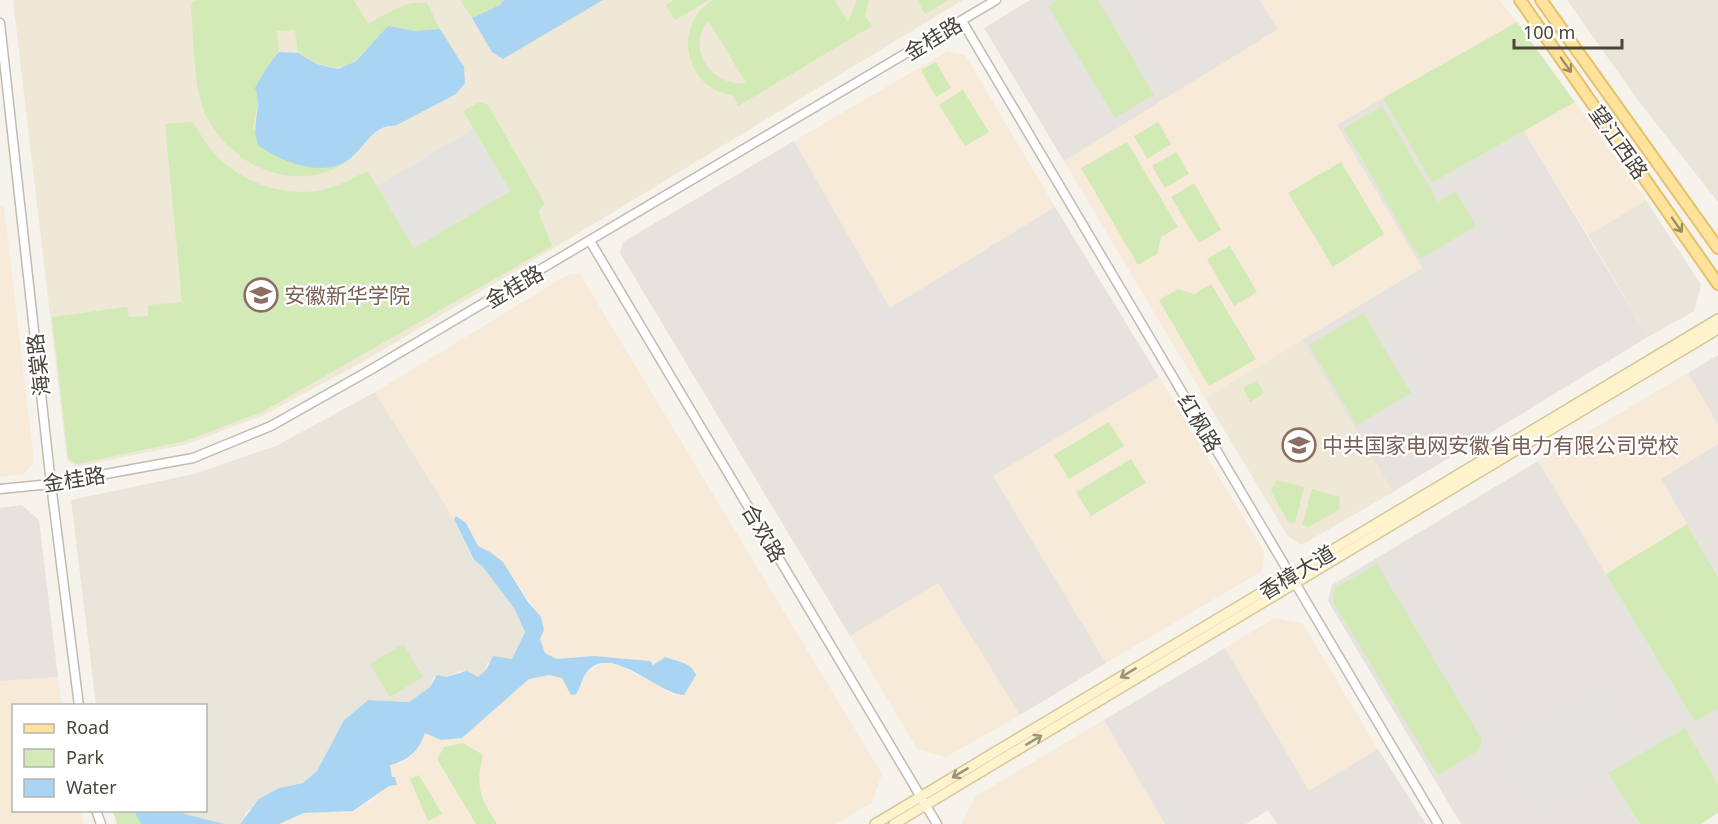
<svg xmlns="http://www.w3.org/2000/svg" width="1718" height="824" font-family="'Noto Sans','Noto Sans SC',sans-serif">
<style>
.residential{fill:#eae5da}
.commercial{fill:#f7ead8}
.industrial{fill:#e6e2dd}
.education{fill:#efe8d6}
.green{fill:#d2eab5;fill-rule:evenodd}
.parking{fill:#e5e3e0}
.water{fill:#a9d4f2}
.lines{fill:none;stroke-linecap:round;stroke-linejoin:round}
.tertiary-casing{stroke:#c2bbae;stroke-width:11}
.secondary-casing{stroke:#d6c79b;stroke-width:12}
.primary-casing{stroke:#e6c16a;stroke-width:14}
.tertiary{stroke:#fff;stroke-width:8}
.secondary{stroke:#fff3cd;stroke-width:9}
.primary{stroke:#ffe39c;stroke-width:10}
.oneway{stroke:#9c8c66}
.oneway2{stroke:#9c937c}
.labels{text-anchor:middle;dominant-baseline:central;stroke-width:4.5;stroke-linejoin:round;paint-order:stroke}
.street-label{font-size:21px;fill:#4b4439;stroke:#fff}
.education-label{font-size:21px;fill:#785e54;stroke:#fff;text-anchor:start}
</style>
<rect width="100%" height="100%" fill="#f6f3ec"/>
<!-- residential -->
<path class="residential" d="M1567 0H1718V202L1640 103Z
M1646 200 1701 285 1694 311 1648 337 1588 235Z
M375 392 454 519 473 560 482 566 514 608 525 632 520 644 512 659 487 663 486 670 478 677 461 671 446 677H434L430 687 409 702 367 700 344 720 317 771 303 783 279 788 247 812 240 824H225L185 814 181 811 206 810V706L96 705 71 500 194 474 276 446Z"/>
<!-- commercial -->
<path class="commercial" d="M1260 0H1499L1517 22 1338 125 1422 268 1205 398 1064 161 1278 29Z
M948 51 965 55 1055 207 890 308 794 141Z
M1575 102 1646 200 1588 235 1524 131Z
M0 206H4L34 463 23 474 0 477Z
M569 274H580L882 774 872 803 836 824H279L304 813 353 811 367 804 389 786 397 785 392 778 390 765 402 763 409 758 422 743 425 733 442 740 462 738 529 679 549 675 562 678 571 694 586 673 604 662 623 666 634 674 651 679 673 695H684L695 675 686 663 665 657 653 665 650 661 613 657 557 659 545 653 540 639 544 630 536 611 503 562 490 552 478 546 466 523 456 516 454 519 375 392Z
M1688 373 1718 424V444L1661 479 1687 524 1606 574 1538 461Z
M1159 377 1264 552 1262 571 1106 663 993 476Z
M938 582 1020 715 946 757 917 749 850 636Z
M1274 618 1303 624 1378 749 1309 792 1225 648Z
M58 677 62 705 14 706V810L80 811 84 824H0V681Z
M1104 720 1165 824H964L962 822 976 796Z"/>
<!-- industrial -->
<path class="industrial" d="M1030 0H1260L1278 29 1064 161 984 28Z
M1383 98 1432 183 1524 131 1648 337 1393 492 1302 340 1422 268 1337 125Z
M794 141 890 308 1055 207 1159 377 993 476 1106 663 1020 715 938 583 850 636 620 253 623 242Z
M1718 355V424L1688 373Z
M1718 444V577L1661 479Z
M1538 461 1695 722 1718 709V784L1685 728 1609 773 1640 824H1461L1328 601 1332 585Z
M22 505 39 520 58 677 0 681V508Z
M1225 648 1309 791 1378 749 1426 824H1277L1268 810 1246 824H1165L1104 720Z"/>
<!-- education -->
<path class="education" d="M13 0H963L582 231 366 360 264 415 187 444 76 467 67 460Z
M1302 340 1393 492 1302 545 1287 535 1205 398Z"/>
<!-- green -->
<path class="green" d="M197 0H354L368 24C386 14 406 0 427 3L440 29 415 31 388 26C352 62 350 82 298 53L295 30 277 31 279 52 267 67 256 88 259 95 253 129 322 167 346 162C298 195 232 167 207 118 193 90 194 41 191 9L192 3Z
M460 0H504L500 5 472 18Z
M674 0H709L675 20 666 5Z
M713 0H834L848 22 857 0H869L865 16 872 26 738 106 732 95C684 89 672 24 713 0ZM708 20 746 83C711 87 686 49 708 20Z
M917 0H949L925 14Z
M1058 0H1098L1154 95 1115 118 1048 6Z
M1517 22 1575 102 1432 183 1383 98Z
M936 62 951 88 936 97 921 70Z
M963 90 989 132 965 146 939 105Z
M479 102 488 105 545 204 538 211 552 246 262 412 185 441 77 464 68 458 52 317 127 307 129 317 148 316V305L182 302 165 124 192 122C199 131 205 143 213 152 240 183 290 200 330 188 343 184 356 176 368 171L414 248 510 191 463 111Z
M1382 106 1438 202 1456 192 1476 226 1420 259 1344 128Z
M1158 122 1171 144 1147 159 1134 136Z
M1127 142 1178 227 1161 237 1157 254 1138 265 1081 168Z
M1176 152 1189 174 1165 188 1152 166Z
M1341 162 1384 234 1333 267 1288 193Z
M1194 183 1221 230 1199 243 1171 197Z
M1230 246 1257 292 1234 306 1207 259Z
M1211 284 1256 359 1209 386 1159 300 1178 289 1194 294Z
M1363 313 1411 393 1357 425 1309 345Z
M1257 380 1264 393 1250 402 1243 388Z
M1109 422 1124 446 1069 479 1054 455Z
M1131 459 1146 483 1091 516 1076 492Z
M1276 480 1304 487 1295 523 1288 522 1271 491Z
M1312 489 1340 497 1339 510 1308 527 1302 525Z
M1687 524 1718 577V709L1695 722 1606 574Z
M1377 564 1482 740 1479 750 1438 775 1333 602 1335 588Z
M403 644 423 677 390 697 370 664Z
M1685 728 1718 784V813L1701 824H1640L1608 773Z
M463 743 483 755C475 787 480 797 497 824H476L437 759 444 747Z
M419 775 442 814 428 821 410 779Z
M113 811H134L141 824H117Z"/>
<!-- parking -->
<path class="parking" d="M473 129 510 191 414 248 377 186Z
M1601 689 1638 750 1538 811 1499 750Z"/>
<!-- water -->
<path class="water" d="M504 0H603L503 59 492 52 472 18 500 5Z
M388 26 415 31 440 29 464 67 465 83 456 94 395 126C374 123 364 149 348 160 323 178 282 162 259 146 249 125 264 106 255 88L267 67 279 52 298 53 317 64 338 69 356 61Z
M456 516 466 523 478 546 490 552 503 562 528 602 541 617 544 630 540 639 545 653 557 659 594 656 650 661 653 665 665 657C678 662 690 661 696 675L684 695C657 694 610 641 586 673 581 679 581 688 576 694L571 695 562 678 549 675 529 679 462 738 441 740 425 733C419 751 408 761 390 765L392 777H395L397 785 389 786 353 811 304 813 279 824H240L259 799 279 788 303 783 317 771 344 720 368 700 409 702 430 687 437 675 446 677 467 671 478 677 486 670 493 656 512 659 525 632 514 608 482 566 474 560 454 519Z
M134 811H181L185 814 225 824H141Z"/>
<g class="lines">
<!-- tertiary casing -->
<g class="tertiary-casing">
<path id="tertiary" d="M962 21 1438 824
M0 23 51 484 79 706
M590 241 937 824
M0 489 51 484 193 458 271 426 372 369 996 0
M96 810 101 824"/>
</g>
<!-- secondary casing -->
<g class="secondary-casing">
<path id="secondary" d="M875 824 1718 319
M894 824 1718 329"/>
</g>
<!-- primary casing -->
<g class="primary-casing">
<path id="primary" d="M1520 0 1718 284
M1541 0 1718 248"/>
</g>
<!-- tertiary -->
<use href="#tertiary" class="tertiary"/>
<!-- secondary -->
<use href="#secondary" class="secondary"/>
<!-- primary -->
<use href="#primary" class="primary"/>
</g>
<!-- one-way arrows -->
<defs><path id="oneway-shaft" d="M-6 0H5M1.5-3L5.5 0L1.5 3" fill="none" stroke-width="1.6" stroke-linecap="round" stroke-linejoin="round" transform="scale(1.5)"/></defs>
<g class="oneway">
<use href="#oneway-shaft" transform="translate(1566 65) rotate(55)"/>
<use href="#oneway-shaft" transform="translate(1677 225) rotate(55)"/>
</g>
<g class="oneway2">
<use href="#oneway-shaft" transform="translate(1128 673) rotate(149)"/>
<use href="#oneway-shaft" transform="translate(1034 740) rotate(-31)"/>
<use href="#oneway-shaft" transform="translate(960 773) rotate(149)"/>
</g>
<!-- icons -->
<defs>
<g id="university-ring" transform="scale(1.725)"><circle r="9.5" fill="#fff" stroke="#8d6e63" stroke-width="1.5"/><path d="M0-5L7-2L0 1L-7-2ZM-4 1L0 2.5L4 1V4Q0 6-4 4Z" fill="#8d6e63"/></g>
</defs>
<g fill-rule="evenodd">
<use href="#university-ring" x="261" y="295"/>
<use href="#university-ring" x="1299" y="445"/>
</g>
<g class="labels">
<!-- street labels -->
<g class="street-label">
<text transform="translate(933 38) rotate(-31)">金桂路</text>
<text transform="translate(1619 142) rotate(55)">望江西路</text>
<text transform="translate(514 286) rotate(-30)">金桂路</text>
<text transform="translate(38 365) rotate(-97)">海棠路</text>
<text transform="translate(1200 423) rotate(59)">红枫路</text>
<text transform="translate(74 479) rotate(-9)">金桂路</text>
<text transform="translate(764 533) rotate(59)">合欢路</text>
<text transform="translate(1297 572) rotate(-31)">香樟大道</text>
</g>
<!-- education labels -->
<g class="education-label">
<text x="284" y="295">安徽新华学院</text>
<text x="1322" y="445">中共国家电网安徽省电力有限公司党校</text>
</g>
</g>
<!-- legend -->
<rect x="12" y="704" width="195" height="108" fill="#ffffff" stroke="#b7b4b0" stroke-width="1.5"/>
<rect x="24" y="724" width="30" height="9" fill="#ffe39c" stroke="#b7b4b0" stroke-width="1.5"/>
<text x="66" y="734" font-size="18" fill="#4b4439">Road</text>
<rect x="24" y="749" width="30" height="18" fill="#d2eab5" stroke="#b7b4b0" stroke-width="1.5"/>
<text x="66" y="764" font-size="18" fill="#4b4439">Park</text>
<rect x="24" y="779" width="30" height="18" fill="#a9d4f2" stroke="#b7b4b0" stroke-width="1.5"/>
<text x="66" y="794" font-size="18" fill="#4b4439">Water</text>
<!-- scale -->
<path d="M1514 39v9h108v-9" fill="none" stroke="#4b4439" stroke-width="3"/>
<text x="1523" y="39" font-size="18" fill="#4b4439" stroke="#ffffff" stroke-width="4.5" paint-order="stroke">100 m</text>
</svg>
